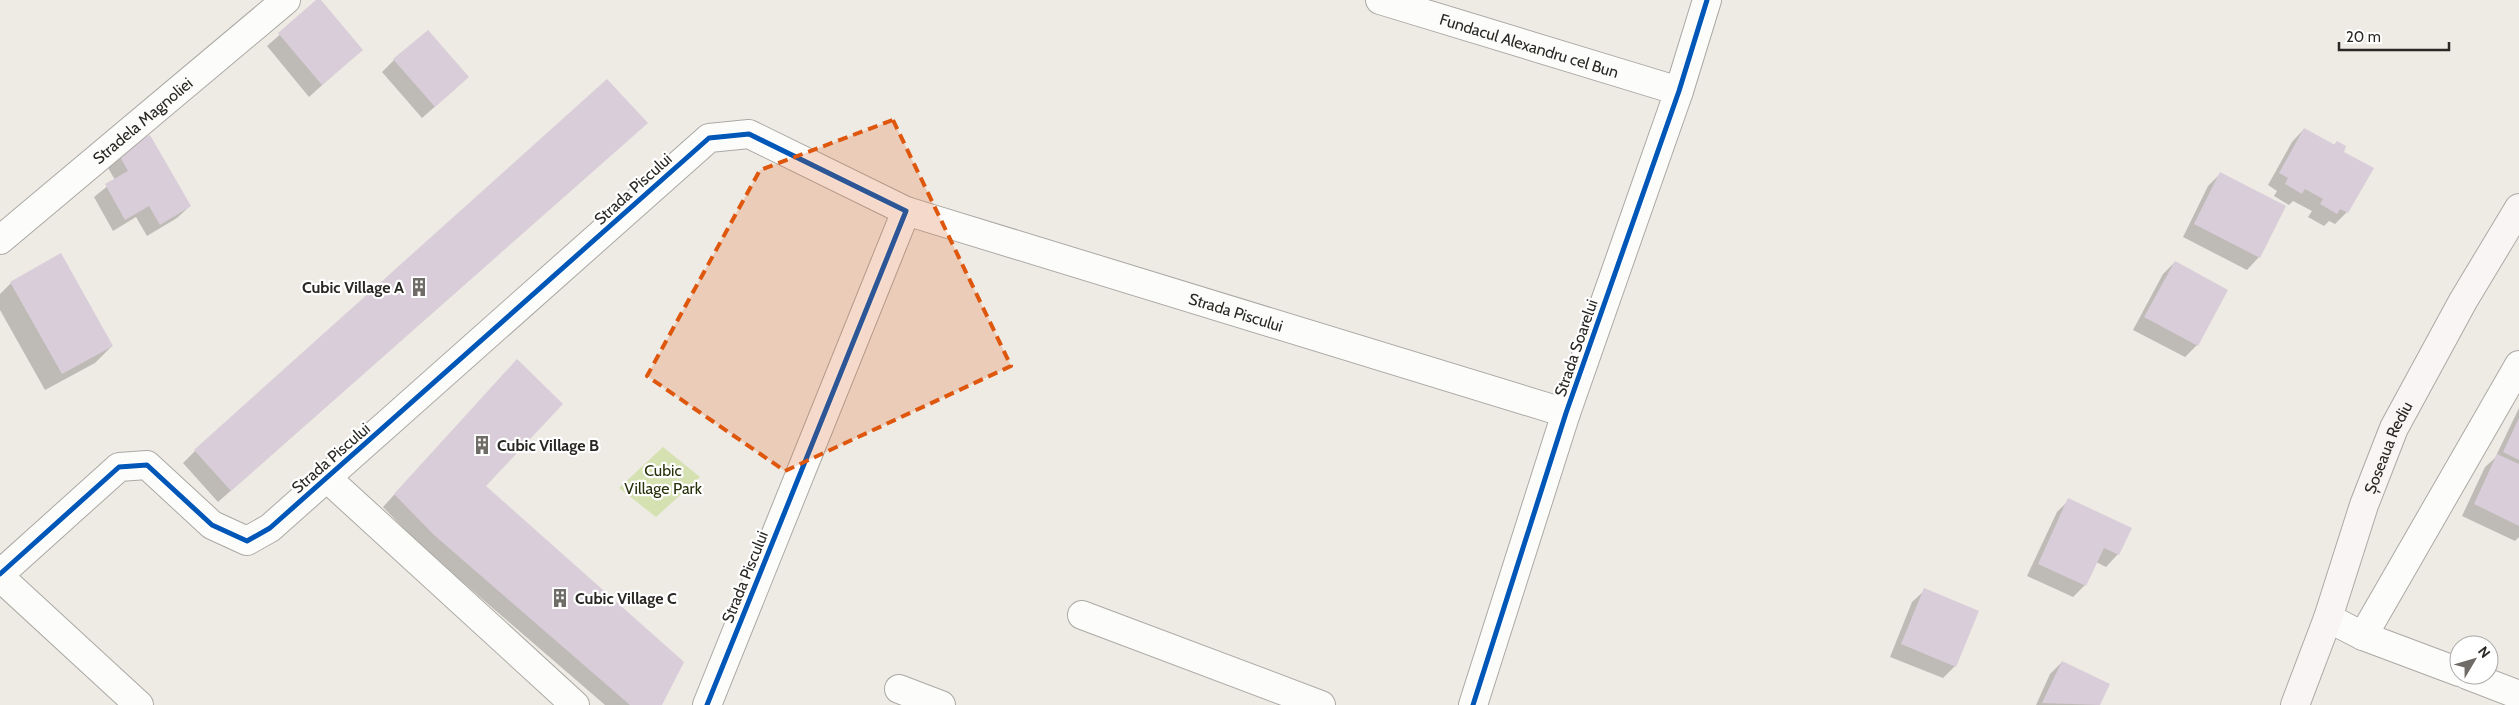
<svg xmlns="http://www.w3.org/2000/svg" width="2519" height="705" font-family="Cabin,sans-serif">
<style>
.green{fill:#d6e1b2}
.shadow{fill:#0003}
.building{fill:#d8cdd9}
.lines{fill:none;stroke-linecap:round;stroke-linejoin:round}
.minor-casing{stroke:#aba9a4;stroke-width:30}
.secondary-casing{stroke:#aba9a4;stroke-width:30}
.minor{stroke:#fcfcfb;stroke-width:28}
.secondary{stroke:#f8f5f4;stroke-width:28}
.cycleway-casing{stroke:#fff;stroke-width:8}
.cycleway{stroke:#0057b8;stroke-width:5}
.marked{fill:#de570d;fill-opacity:0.2;stroke:#de570d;stroke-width:4;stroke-dasharray:10 6;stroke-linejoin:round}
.labels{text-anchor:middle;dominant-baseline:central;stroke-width:4.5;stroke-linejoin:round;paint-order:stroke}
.street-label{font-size:16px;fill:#2a2824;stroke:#fff}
.poi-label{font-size:16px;font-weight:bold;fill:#2a2824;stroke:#fff;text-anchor:start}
.park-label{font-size:16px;fill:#273109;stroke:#fff}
</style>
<rect width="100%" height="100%" fill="#eeeae4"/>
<!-- green -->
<path class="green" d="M663 447 700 477 656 517 619 488Z"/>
<!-- shadow -->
<path class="shadow" d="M319 0 361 50 309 97 267 46Z
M394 60 455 89 422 118 382 72Z
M647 123 218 502 183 463 195 451Z
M2304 129 2333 146 2337 142 2342 152 2347 212 2335 224 2329 221 2324 226 2308 217 2312 211 2293 201 2289 205 2274 196 2277 191 2268 185 2292 142Z
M119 154 190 206 177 218 147 236 136 217 113 231 94 197 115 180 107 166Z
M2220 174 2285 206 2259 257 2247 270 2183 237 2208 186Z
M2175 262 2197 345 2185 357 2133 330 2163 274Z
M11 283 112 346 95 363 45 390 0 310V294Z
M505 373 484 486 660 705H605L422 547 383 507Z
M2519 408V537L2515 541 2462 516 2485 467 2495 458Z
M2069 500 2118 554 2106 567 2096 562 2085 585 2073 597 2027 576 2057 512Z
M1925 590 1955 666 1943 678 1890 657 1912 602Z
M2062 662 2108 684 2099 705H2036L2050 674Z"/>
<!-- building -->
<path class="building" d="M316 0H321L363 50 322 85 278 33Z
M428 30 469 77 435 107 393 59Z
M607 79 648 123 231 491 194 450Z
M2304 128 2335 145 2337 141 2346 146 2344 152 2374 168 2348 213 2340 209 2337 214 2320 204 2323 199 2305 189 2302 194 2285 184 2288 178 2279 173Z
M150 135 191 206 160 225 149 206 125 220 105 184 128 171 118 153Z
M2220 172 2286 206 2260 258 2194 224Z
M61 253 113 346 62 374 10 282Z
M2175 261 2228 290 2198 346 2144 317Z
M517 359 563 404 486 486 684 662 662 705H630L434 535 394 494Z
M2519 418V460L2503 452Z
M2497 454 2519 464V526L2474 504Z
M2068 498 2132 528 2119 555 2104 548 2086 586 2038 564Z
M1924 588 1979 611 1956 667 1901 644Z
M2062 661 2110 684 2100 705 2042 703Z"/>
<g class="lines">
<!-- minor casing -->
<g class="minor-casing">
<g id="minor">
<path id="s1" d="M1380 0 1679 91"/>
<path id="s2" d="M906 211 1566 413"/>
<path id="s3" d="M0 240 286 0"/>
<path d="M328 479 575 705"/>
<path d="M0 574 119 467 147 465 212 525 247 541 270 528 709 138 749 134 906 211 707 705"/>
<path d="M0 577 139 705"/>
<path d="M1082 615 1321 705"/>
<path d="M2328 618 2363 636 2459 672"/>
<path d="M2363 636 2519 365"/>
<path d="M2467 675 2519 695"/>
<path d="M899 689 941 705"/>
<path d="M1473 705 1566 413 1679 91 1707 0"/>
</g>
</g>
<!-- secondary casing -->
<g class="secondary-casing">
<g id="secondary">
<path id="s4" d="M2295 705 2328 618 2364 505 2394 428 2463 301 2519 208"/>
</g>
</g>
<!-- minor -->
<use href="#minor" class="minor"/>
<!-- secondary -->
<use href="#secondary" class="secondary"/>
<!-- cycleway casing -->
<g class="cycleway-casing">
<path id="cycleway" d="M0 574 119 467 147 465 212 525 247 541 270 528 709 138 749 134 906 211 707 705
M1473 705 1566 413 1679 91 1707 0"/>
</g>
<!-- cycleway -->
<use href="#cycleway" class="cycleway"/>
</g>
<!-- marked area -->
<path class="marked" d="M893 120 1011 366 785 471 647 376 760 170Z"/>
<!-- icons -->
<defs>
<g id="building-bare" transform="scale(1.5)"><path d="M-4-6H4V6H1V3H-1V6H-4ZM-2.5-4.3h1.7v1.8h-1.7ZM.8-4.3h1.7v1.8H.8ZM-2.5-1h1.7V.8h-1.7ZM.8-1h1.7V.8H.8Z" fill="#6f6c67" stroke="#fff" stroke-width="2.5" paint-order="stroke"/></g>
</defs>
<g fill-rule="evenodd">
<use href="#building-bare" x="419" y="287"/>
<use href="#building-bare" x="482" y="445"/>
<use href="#building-bare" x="560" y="598"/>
</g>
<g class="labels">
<!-- street labels -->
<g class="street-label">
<text stroke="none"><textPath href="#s1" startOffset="156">Fundacul Alexandru cel Bun</textPath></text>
<text stroke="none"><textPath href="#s3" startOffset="186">Stradela Magnoliei</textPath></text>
<text transform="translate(633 189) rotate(-42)">Strada Piscului</text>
<text stroke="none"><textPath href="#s2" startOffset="345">Strada Piscului</textPath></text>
<text transform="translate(1576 348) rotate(-71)">Strada Soarelui</text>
<text stroke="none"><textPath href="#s4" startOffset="274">Șoseaua Rediu</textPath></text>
<text transform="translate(331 458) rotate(-41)">Strada Piscului</text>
<text transform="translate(745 577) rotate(-68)">Strada Piscului</text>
</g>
<!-- poi labels -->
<g class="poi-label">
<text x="404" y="287" text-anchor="end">Cubic Village A</text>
<text x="497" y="445">Cubic Village B</text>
<text x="575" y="598">Cubic Village C</text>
</g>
<!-- park labels -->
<g class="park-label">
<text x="663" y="470">Cubic<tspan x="663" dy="18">Village Park</tspan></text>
</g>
</g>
<!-- north arrow -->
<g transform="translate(2474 660) rotate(52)"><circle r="24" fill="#ffffff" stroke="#aaa9a7"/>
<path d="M0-4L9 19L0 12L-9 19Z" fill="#6f6c67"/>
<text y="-8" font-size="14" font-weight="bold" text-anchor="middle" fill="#2a2824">N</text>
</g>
<!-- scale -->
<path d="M2339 42v8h110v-8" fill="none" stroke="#2a2824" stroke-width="2.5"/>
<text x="2346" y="42" font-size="15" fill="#2a2824" stroke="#ffffff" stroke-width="4" paint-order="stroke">20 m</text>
</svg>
